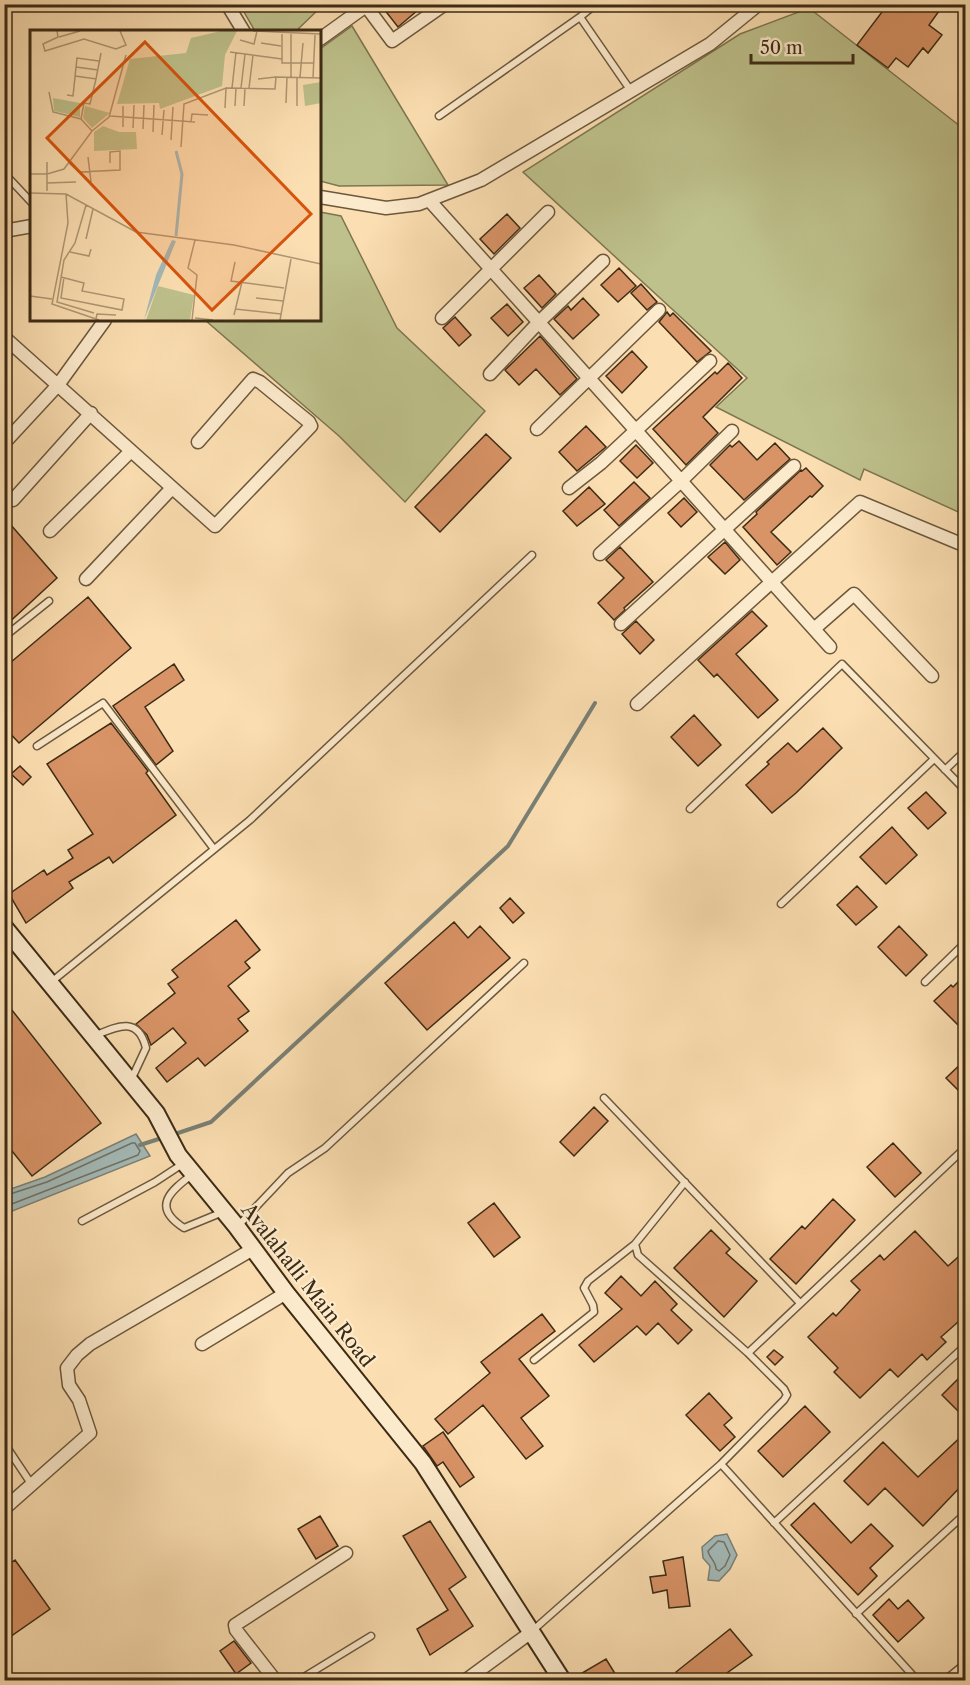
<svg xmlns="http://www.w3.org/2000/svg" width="970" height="1685" font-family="'Libre Caslon Text',serif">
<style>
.green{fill:#bec18c;stroke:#7d7650;stroke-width:1.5}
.water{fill:#a3b9b7;stroke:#7a8076;stroke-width:1.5}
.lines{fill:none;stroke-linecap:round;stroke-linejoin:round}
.shore{stroke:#707266;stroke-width:1.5}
.stream{stroke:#7a8076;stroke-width:4}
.building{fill:#d89366;stroke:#3c2b15;stroke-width:1.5}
.lane-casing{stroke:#6c583c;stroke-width:9}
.street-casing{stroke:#6c583c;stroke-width:15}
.secondary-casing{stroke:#3c2b15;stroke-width:20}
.lane{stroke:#fceacc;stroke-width:6}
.street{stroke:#fceacc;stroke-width:12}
.secondary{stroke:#fceacc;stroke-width:16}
.labels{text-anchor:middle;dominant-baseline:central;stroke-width:4.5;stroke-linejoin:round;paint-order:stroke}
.street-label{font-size:20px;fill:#3c2b15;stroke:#fceacc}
.inset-river{fill:none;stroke:#a3b9b7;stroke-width:3}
.inset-road{fill:none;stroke:#af9673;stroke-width:1.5}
.view{fill:#d7540d;fill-opacity:0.15;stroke:#d7540d;stroke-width:3}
.inset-edge{fill:none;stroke:#3c2b15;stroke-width:3}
</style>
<rect width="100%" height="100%" fill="#fbdeb1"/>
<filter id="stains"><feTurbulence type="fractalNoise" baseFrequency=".00333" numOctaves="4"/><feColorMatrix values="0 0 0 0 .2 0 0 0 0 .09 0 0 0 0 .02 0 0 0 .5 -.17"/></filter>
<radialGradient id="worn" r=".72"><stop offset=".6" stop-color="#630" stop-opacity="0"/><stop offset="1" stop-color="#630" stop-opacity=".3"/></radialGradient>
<!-- green -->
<path class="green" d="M240 5H323L295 32 255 31Z
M809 8 965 130V515L864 469 860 480 716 407 747 378 523 172 740 34Z
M352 26 448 185 339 186 320 181V49Z
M320 212 341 216 397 328 485 411 405 502 339 436 205 320H320Z"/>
<!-- water -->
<path class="water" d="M136 1134 150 1156 5 1214V1191L45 1177Z
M727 1534 737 1555 730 1569 719 1581 708 1580 710 1566 703 1558 702 1547 715 1536Z"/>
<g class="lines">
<!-- shore -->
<path class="shore" d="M4 1196 47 1182 132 1143H135L140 1151 138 1155 4 1207
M718 1541 724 1542 730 1555 725 1566 719 1571 716 1569C716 1561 709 1558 708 1551Z"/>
<!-- stream -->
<path class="stream" d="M172 1135 211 1122 508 846 595 703
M140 1145 165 1137"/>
</g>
<!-- building -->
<path class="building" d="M380 4H425L398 27Z
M888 4H944L929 25 942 35 928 53 923 48 908 67 896 58 888 68 857 45Z
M507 214 520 228 494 254 480 239Z
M619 268 636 286 618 302 601 285Z
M539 275 556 294 542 308 524 288Z
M641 284 657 302 647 310 631 293Z
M583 298 599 315 573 339 554 319 568 306 571 310Z
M507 304 523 322 508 336 491 318Z
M667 312 670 316 673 313 711 351 697 362 659 322Z
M455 317 471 335 459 346 443 328Z
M540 336 577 379 560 395 536 369 519 385 505 370Z
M632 351 647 367 622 393 606 376Z
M728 363 742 378 703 417 718 433 686 465 653 429 715 372 717 374Z
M586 426 606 447 577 471 559 452Z
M486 434 511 458 440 532 415 507Z
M739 441 757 460 775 443 790 459 744 500 710 465 730 445 732 447Z
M636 445 653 463 637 478 620 461Z
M806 468 823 486 812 497 810 496 771 532 791 552 777 565 743 527 757 514 756 512 801 470 802 471Z
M634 482 650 498 619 526 604 510Z
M589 487 605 504 577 526 563 511Z
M684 498 697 512 681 527 668 513Z
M4 517 57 578 4 627Z
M725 542 740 560 725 574 708 557Z
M620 547 653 582 624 608 625 610 614 620 598 603 624 578 606 560Z
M88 597 131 648 19 743 4 727V668Z
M752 611 767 626 736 654 778 700 758 718 717 674 714 677 698 660Z
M636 621 654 640 640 654 622 634Z
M174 664 184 680 145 707 173 751 156 765 113 706Z
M694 715 721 745 698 766 671 737Z
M111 723 148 771 146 773 176 815 113 863 109 857 69 882 73 888 26 923 9 894 44 870 47 875 73 858 68 850 93 834 47 764Z
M823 728 842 748 796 793 772 813 746 785 769 764 767 762 788 743 797 752Z
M20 766 31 777 23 785 11 774Z
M926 792 946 813 928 829 908 808Z
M892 827 917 855 886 884 860 857Z
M857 886 877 907 856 925 837 905Z
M510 898 524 913 513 923 500 908Z
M236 920 260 950 245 962 250 968 228 986 249 1011 238 1019 248 1031 205 1066 198 1058 167 1082 156 1068 186 1043 173 1028 151 1045 147 1035 136 1024 175 993 168 984 178 977 172 970Z
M454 922 468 938 480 926 510 958 427 1030 385 983Z
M899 926 927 955 906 976 878 947Z
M966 974V1033L934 1001 951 985 953 987Z
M4 1000 101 1123 32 1176 4 1141Z
M966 1059V1098L946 1078Z
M594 1107 608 1121 574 1156 560 1142Z
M893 1143 921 1173 895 1197 867 1167Z
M833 1199 855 1220 796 1284 770 1259 802 1226 805 1229Z
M494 1203 520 1237 494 1257 468 1223Z
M711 1230 730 1249 726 1253 757 1281 724 1317 674 1268Z
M915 1231 948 1266 966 1250V1315L941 1337 946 1342 927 1360 922 1354 898 1377 890 1369 860 1398 834 1372 838 1368 808 1337 833 1313 836 1316 860 1290 851 1281 880 1255 884 1260Z
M621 1276 641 1296 655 1281 677 1304 671 1310 692 1330 678 1344 658 1323 646 1335 637 1326 594 1362 579 1345 622 1309 605 1293Z
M542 1314 555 1331 519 1359 549 1396 521 1418 543 1446 526 1459 483 1405 448 1434 435 1419 490 1373 481 1362Z
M774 1350 783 1357 775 1365 767 1357Z
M960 1377 966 1382V1419L942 1395Z
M709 1393 732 1418 724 1425 735 1437 720 1451 686 1415Z
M805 1406 830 1432 783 1477 758 1451Z
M443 1432 474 1477 460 1487 443 1462 437 1466 423 1446Z
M966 1432V1481L923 1526 885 1488 868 1505 844 1481 883 1442 918 1477Z
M814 1503 851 1543 871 1524 893 1546 870 1568 877 1576 858 1595 791 1525Z
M320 1516 338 1546 316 1559 298 1529Z
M430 1521 466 1577 449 1589 473 1626 430 1655 417 1629 448 1610 403 1536Z
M683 1557 690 1606 669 1608 667 1590 653 1593 650 1577 666 1575 663 1561Z
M15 1560 50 1609 4 1641V1568Z
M889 1599 898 1609 908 1600 924 1618 898 1642 873 1615Z
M730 1629 752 1655 717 1680H683L676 1672Z
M234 1641 251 1663 236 1674 220 1651Z
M606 1659 619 1680H572V1679Z"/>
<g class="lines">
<!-- lane casing -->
<g class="lane-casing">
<path id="lane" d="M596 4 580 17 631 91
M439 116 580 17
M4 173 32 203
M4 637 49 601
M37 746 103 703 214 849
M945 770 966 750
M690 809 842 664 966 791
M781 904 934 759
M925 982 966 942
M50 983 250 820 532 555
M94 1036C118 1026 138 1016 146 1048L132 1078
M604 1098 800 1303
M193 1174C170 1191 151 1207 184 1228L223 1212
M82 1221 155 1182 184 1163
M237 1227 288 1173 325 1148 524 963
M748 1353 966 1147
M534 1360 594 1312 593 1305 584 1288 588 1281 635 1244
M4 1443 32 1485
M721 1464 917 1680
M774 1523 966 1345
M856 1614 966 1513
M531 1632 721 1464 784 1400 787 1395 784 1389 748 1353 638 1255 635 1244 685 1182
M299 1680 371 1636
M945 1680 966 1663"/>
</g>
<!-- street casing -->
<g class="street-casing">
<path id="street" d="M227 4 244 32
M320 39 366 6 392 41 445 4
M320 197 386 208 419 204 481 180 710 44 759 4
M429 200 830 647
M4 231 32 226
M442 318 548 212
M4 337 215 526 311 426 309 422 260 382 253 379 198 442
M490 374 538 323 603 261
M537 429 659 310
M8 439 58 385 105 320
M569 488 601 463 710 361
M13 500 91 413
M50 531 131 451
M600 554 680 482 732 431
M86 579 172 488
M621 624 794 466
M814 629 854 594 932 676
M637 704 860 502 966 546
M202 1344 286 1293
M4 1509 90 1433 79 1400 69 1385 67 1368 77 1355 90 1344 253 1249
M275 1680 236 1630 235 1625 346 1553
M466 1680 530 1633"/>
</g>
<!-- secondary casing -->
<g class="secondary-casing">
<path id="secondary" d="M4 927 156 1113 178 1155 237 1227 286 1293 423 1463 562 1680"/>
</g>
<!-- lane -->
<use href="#lane" class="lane"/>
<!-- street -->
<use href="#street" class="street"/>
<!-- secondary -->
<use href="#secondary" class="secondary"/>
</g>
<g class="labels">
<!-- street labels -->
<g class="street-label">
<text transform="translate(308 1285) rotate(52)">Avalahalli Main Road</text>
</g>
</g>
<!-- overview -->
<g transform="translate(30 30)">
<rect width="291" height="291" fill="#fbdeb1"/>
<path d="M191 1H207L195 25 192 56 130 79 129 73 87 74 100 29 156 23 161 8ZM291 52V73L275 76 273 55ZM23 68 50 73V87L24 81ZM55 76 80 83 62 98 53 88ZM73 96 89 102H106L107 119 64 121V102ZM128 256 164 265 160 290H116Z" fill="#bec18c"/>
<path d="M142 210 146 211 114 290 126 245Z" fill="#a3b9b7"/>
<path class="inset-river" d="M146 206 152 144 146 121"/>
<path class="inset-road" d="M27 1 28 7 13 14 15 21 54 9 86 19 96 15 90 1M223 1 291 4M252 4V33H283M29 7 50 1M210 10 224 14 227 1M231 13 251 16M200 22 252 29M46 37 68 40M45 46 66 49 71 23M261 47V4M270 47 273 13M283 48 285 5M228 49 246 47M196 58 245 59 246 47 291 48M202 58 206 22M211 58 215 24M219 58 223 25M19 62 23 82 51 89 62 101M37 65 43 66 47 28 69 31M256 73 257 47M205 76 206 58M214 76 215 58M267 76V47M80 86 165 92M51 89 54 73 60 74 66 49M161 92 162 84 178 85M93 97V76M103 98 104 75M113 99 114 75M123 102 124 75M132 105 134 80M141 110 143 77M151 117 154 74 196 58 195 78M58 127 61 152M39 133 49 142 90 140V121L80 122V133M0 144H17V132M17 153 46 152M17 161V144L34 139 62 101 79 87 96 25M0 163 36 164 106 202 204 215 291 234M36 164 38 193 22 274 69 290M56 175 45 213 34 230 27 272 64 283M56 209 63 179M40 222 59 226 61 219M205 232 201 251 254 258M31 247 54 253 52 261 94 269 92 280 31 268 34 247M0 266 22 269M226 268 253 271M205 279 251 284M204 285 212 252M165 288 183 290M66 289 67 284 86 285M162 290 167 245 158 238 165 210M250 290 261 229"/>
<path class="view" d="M115 12 281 184 182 280 17 108Z"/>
<rect width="291" height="291" class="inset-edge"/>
</g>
<!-- margin -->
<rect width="970" height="1685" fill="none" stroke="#fbdeb1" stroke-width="24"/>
<rect x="6" y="6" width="958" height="1673" fill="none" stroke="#3c2b15" stroke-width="3"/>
<rect x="12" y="12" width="946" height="1661" fill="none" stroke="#3c2b15" stroke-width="1.5"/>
<!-- scale -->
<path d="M751 54v9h102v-9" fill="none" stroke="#3c2b15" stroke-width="3"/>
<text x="760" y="54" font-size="18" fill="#3c2b15" stroke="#fceacc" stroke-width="4.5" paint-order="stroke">50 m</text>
<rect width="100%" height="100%" filter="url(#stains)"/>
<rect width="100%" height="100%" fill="url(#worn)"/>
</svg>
